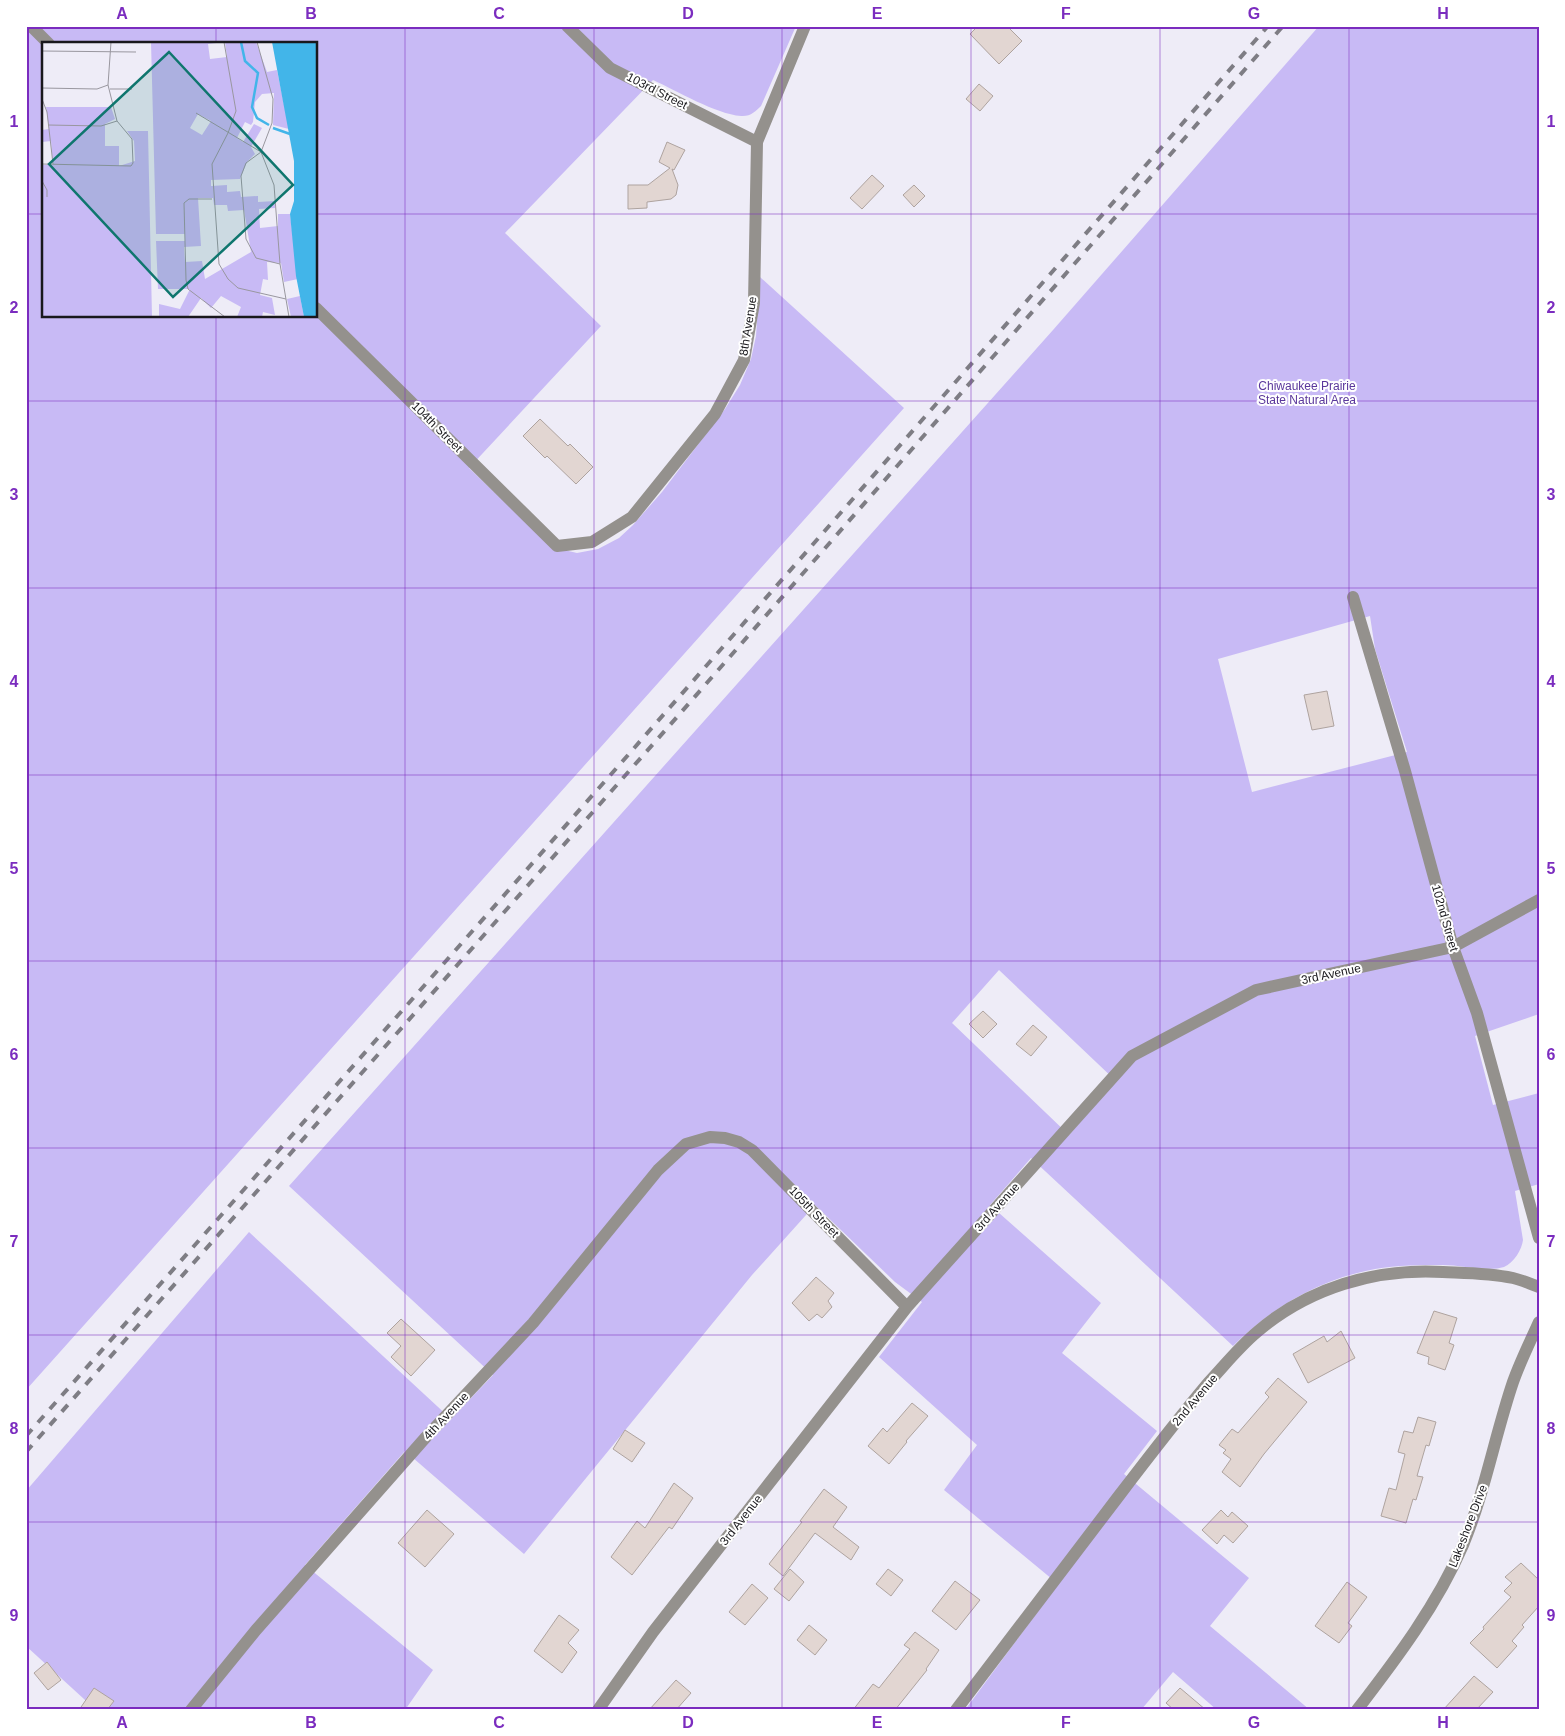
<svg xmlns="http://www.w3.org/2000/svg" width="1565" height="1736" font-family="Arial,sans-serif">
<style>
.green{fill:#c8baf5;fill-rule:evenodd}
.building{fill:#e2d6d2;stroke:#aea39f}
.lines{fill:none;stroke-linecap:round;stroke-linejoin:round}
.minor{stroke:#94918d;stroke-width:12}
.rail{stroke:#7e7d84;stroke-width:4;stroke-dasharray:9 9;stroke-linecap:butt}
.grid{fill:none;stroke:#7b2cbf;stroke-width:1;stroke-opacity:0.55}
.labels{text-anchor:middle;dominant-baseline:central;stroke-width:4;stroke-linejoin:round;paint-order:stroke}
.street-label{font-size:12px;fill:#19181c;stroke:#fff}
.park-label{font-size:12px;fill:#5a379b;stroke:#fff}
.inset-river{fill:none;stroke:#42b5e9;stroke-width:2.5}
.inset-road{fill:none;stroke:#99979f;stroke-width:1}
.view{fill:#0f766e;fill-opacity:0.15;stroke:#0f766e;stroke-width:2.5}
.inset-edge{fill:none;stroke:#19181c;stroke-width:2.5}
.neatline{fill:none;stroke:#7b2cbf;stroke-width:2}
.grid-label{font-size:16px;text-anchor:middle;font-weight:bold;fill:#7b2cbf}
</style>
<rect width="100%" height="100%" fill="#eeecf7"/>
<!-- green -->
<path class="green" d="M34 26H796L761 106C756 111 750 117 741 116 716 114 677 91 653 80L505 233 601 326 469 468 537 533 560 549 577 553 598 549 619 538 633 525 662 492 725 409 740 385 751 359 756 336 760 277 904 408 26 1390V36ZM44 44H316V316H44Z
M1319 26H1539V1014L1475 1036 1493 1105 1539 1093V1184L1515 1191 1523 1240C1522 1249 1514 1263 1504 1267 1488 1272 1461 1265 1443 1265 1421 1265 1397 1265 1375 1269 1320 1279 1272 1307 1233 1346L1031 1158 990 1205 1101 1303 1062 1353 1157 1431 1124 1474 1249 1578 1210 1626 1310 1710H1217L1173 1672 1141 1710H965L1058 1584 944 1490 977 1445 879 1357 922 1302 895 1282 815 1205 752 1275 524 1554 405 1451 305 1565 433 1670 405 1710H96L26 1646V1491L249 1232 451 1419 493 1375 289 1186 1053 330ZM1370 616 1375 649 1407 752 1252 792 1218 659ZM999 970 1116 1081 1069 1135 952 1023Z"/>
<!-- building -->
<path class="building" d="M978 26H1007L1022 41 999 64 970 34Z
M979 84 993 96 980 111 966 99Z
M667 142 685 150 674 170 672 169 678 185 676 195 671 199 647 202V208L628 209V185H648L670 168 659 162Z
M872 175 884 186 862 209 850 198Z
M914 185 925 196 914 207 903 195Z
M540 419 568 446 570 444 593 467 576 484 547 456 545 458 523 436Z
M1327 691 1334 726 1312 730 1304 695Z
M983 1011 997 1024 983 1038 969 1024Z
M1033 1025 1047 1037 1031 1056 1016 1044Z
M816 1277 834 1293 828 1301 832 1307 822 1318 817 1314 809 1321 792 1303Z
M1434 1311 1457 1318 1449 1343 1454 1345 1445 1370 1428 1364 1429 1357 1417 1353Z
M401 1319 435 1350 411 1376 391 1357 401 1346 387 1333Z
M1341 1331 1355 1358 1308 1383 1293 1354 1324 1336 1327 1342Z
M1278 1378 1307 1402 1264 1454 1240 1487 1222 1472 1231 1459 1223 1453 1226 1450 1219 1445 1232 1429 1238 1433 1269 1397 1265 1393Z
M912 1403 928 1416 906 1441 907 1442 889 1464 868 1446 883 1428 887 1432Z
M1418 1417 1436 1422 1429 1446 1426 1445 1417 1476 1423 1477 1416 1500 1413 1499 1406 1523 1381 1516 1389 1488 1396 1490 1405 1454 1398 1452 1404 1431 1413 1433Z
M625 1430 645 1443 632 1462 613 1449Z
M674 1483 693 1498 672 1529 669 1527 632 1575 611 1557 637 1521 645 1528Z
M824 1489 847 1507 833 1527 859 1547 851 1560 815 1533 783 1576 769 1564 802 1522 800 1521Z
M427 1510 454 1534 425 1567 398 1543Z
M1221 1510 1228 1517 1232 1512 1248 1526 1233 1543 1224 1535 1217 1544 1202 1530Z
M1521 1563 1539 1580V1606L1522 1625 1524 1627 1512 1641 1517 1646 1497 1668 1470 1643 1484 1629 1483 1627 1511 1597 1504 1591 1512 1583 1505 1577Z
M790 1569 804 1582 789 1601 774 1589Z
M888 1569 903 1580 891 1596 876 1584Z
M955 1581 980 1600 956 1630 932 1611Z
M1347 1582 1367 1597 1348 1623 1352 1626 1339 1643 1315 1626Z
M752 1584 768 1598 745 1625 729 1612Z
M559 1615 579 1630 568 1643 577 1652 562 1673 534 1651Z
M809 1625 827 1640 815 1655 797 1640Z
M915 1632 939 1650 926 1669 927 1670 895 1710H853L873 1684 879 1688 910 1649 904 1645Z
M47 1662 61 1680 48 1690 34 1673Z
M1474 1676 1493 1692 1476 1710H1443Z
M676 1680 691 1693 676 1710H649Z
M94 1688 114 1701 107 1710H79Z
M1180 1688 1206 1710H1174L1166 1703Z"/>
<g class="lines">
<!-- minor -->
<path class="minor" d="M31 26 49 44
M567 26 610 68 757 142
M316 308 557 546 592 542 632 517 715 414 744 360 754 303 757 142 805 26
M1353 597 1405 771 1453 947 1477 1013 1539 1238
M191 1710 256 1630 426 1437 533 1323 658 1170 686 1144 710 1137 725 1138 739 1142 752 1150 907 1307
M598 1710 653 1632 907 1307 1132 1056 1256 990 1453 947 1539 900
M956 1710C1010 1639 1064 1568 1118 1497 1147 1459 1177 1420 1208 1383 1224 1366 1239 1347 1257 1332 1308 1288 1375 1268 1443 1272 1466 1273 1490 1273 1513 1278 1522 1280 1530 1284 1539 1287
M1357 1710C1397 1658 1437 1605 1463 1545 1485 1492 1495 1435 1513 1382 1520 1362 1530 1342 1539 1322"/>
<!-- rail -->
<path class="rail" d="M26 1436 621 763 1268 26
M26 1452 677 717 1283 26"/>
</g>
<!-- grid -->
<path class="grid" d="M216 26V44M405 26V1710M594 26V1710M782 26V1710M971 26V1710M1160 26V1710M1349 26V1710M26 214H44M316 214H1539M216 316V1710M26 401H1539M26 588H1539M26 775H1539M26 961H1539M26 1148H1539M26 1335H1539M26 1522H1539"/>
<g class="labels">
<!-- street labels -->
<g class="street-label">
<text transform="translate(657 91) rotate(27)">103rd Street</text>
<text transform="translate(748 326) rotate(-81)">8th Avenue</text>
<text transform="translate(437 427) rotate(45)">104th Street</text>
<text transform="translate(1445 918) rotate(74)">102nd Street</text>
<text transform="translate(1331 974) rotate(-12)">3rd Avenue</text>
<text transform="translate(997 1207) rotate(-48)">3rd Avenue</text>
<text transform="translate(814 1212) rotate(46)">105th Street</text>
<text transform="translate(1195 1400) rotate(-50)">2nd Avenue</text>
<text transform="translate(446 1416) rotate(-47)">4th Avenue</text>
<text transform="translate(741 1520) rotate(-52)">3rd Avenue</text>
<text transform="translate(1468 1526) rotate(-69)">Lakeshore Drive</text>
</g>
<!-- park labels -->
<g class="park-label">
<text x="1307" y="386">Chiwaukee Prairie<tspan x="1307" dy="14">State Natural Area</tspan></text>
</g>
</g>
<!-- overview -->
<g transform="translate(42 42)">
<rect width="275" height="275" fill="#eeecf7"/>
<path d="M109 0H183L166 2 168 17 185 15 183 0H214L225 30 235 28 247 87 231 83 232 51 220 52 213 60 211 80 209 83 203 80 195 96 201 100 212 82 220 86 209 105 213 112 205 120 198 137 169 138V144L185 143V150L198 149 199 155 216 154V160L233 159V166L217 167 218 186 236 184V172H248L256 237 242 240 239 221 225 220 226 238 221 237 218 253 230 256 233 273 221 270 220 275H195L199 265 179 254 169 266 159 256 146 275H117V262L138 267 148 247H116L114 199H143V192H114ZM156 72 169 79 160 93 148 86ZM156 156H171L172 163H185L186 169 202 168 209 210 163 237 160 219 143 220 142 205 159 204ZM4 65H69L73 77 63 82V104H77V124L93 119 92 99 85 89H106L110 275H0V123H11L9 99 0 100V88L7 87ZM258 254 262 275H249L245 257Z" fill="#c8baf5" fill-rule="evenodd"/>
<path d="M230 0H275V275H262L254 234 248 172 252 159V119Z" fill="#42b5e9"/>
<path class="inset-river" d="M199 0 203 19 216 31 210 65 215 76 227 83M231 86 248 92"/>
<path class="inset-road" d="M182 0 194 69 186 91 170 122 177 222 186 237 196 246 244 257M215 0 231 57 230 81 219 110 232 143 238 222 247 275M0 9 94 10M0 46 55 47 66 43M68 47H90M0 57 5 70 11 122M154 71 219 110M6 83 59 84 75 79M219 110 204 121 199 134 204 197 214 216 238 222M0 122 89 124 91 121 90 97 75 79 66 43 69 0M0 139 5 148V155M170 157H147L142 161 144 238 146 247 183 275"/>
<path class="view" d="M127 10 251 143 131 255 7 122Z"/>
<rect width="275" height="275" class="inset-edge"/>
</g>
<!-- border -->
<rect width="1565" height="1736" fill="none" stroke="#ffffff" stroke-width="55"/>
<rect x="28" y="28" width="1510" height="1680" class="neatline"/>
<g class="grid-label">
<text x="122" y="19">A</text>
<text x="311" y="19">B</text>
<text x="499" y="19">C</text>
<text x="688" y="19">D</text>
<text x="877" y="19">E</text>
<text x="1066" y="19">F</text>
<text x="1254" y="19">G</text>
<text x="1443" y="19">H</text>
<text x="14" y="127">1</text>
<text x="1551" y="127">1</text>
<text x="14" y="313">2</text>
<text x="1551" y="313">2</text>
<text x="14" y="500">3</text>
<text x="1551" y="500">3</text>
<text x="14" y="687">4</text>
<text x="1551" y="687">4</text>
<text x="14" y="874">5</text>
<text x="1551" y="874">5</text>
<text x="14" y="1060">6</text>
<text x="1551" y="1060">6</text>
<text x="14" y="1247">7</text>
<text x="1551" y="1247">7</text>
<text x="14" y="1434">8</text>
<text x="1551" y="1434">8</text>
<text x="14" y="1621">9</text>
<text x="1551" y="1621">9</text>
<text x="122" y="1728">A</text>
<text x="311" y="1728">B</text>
<text x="499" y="1728">C</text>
<text x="688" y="1728">D</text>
<text x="877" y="1728">E</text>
<text x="1066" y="1728">F</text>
<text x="1254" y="1728">G</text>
<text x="1443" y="1728">H</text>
</g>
</svg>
